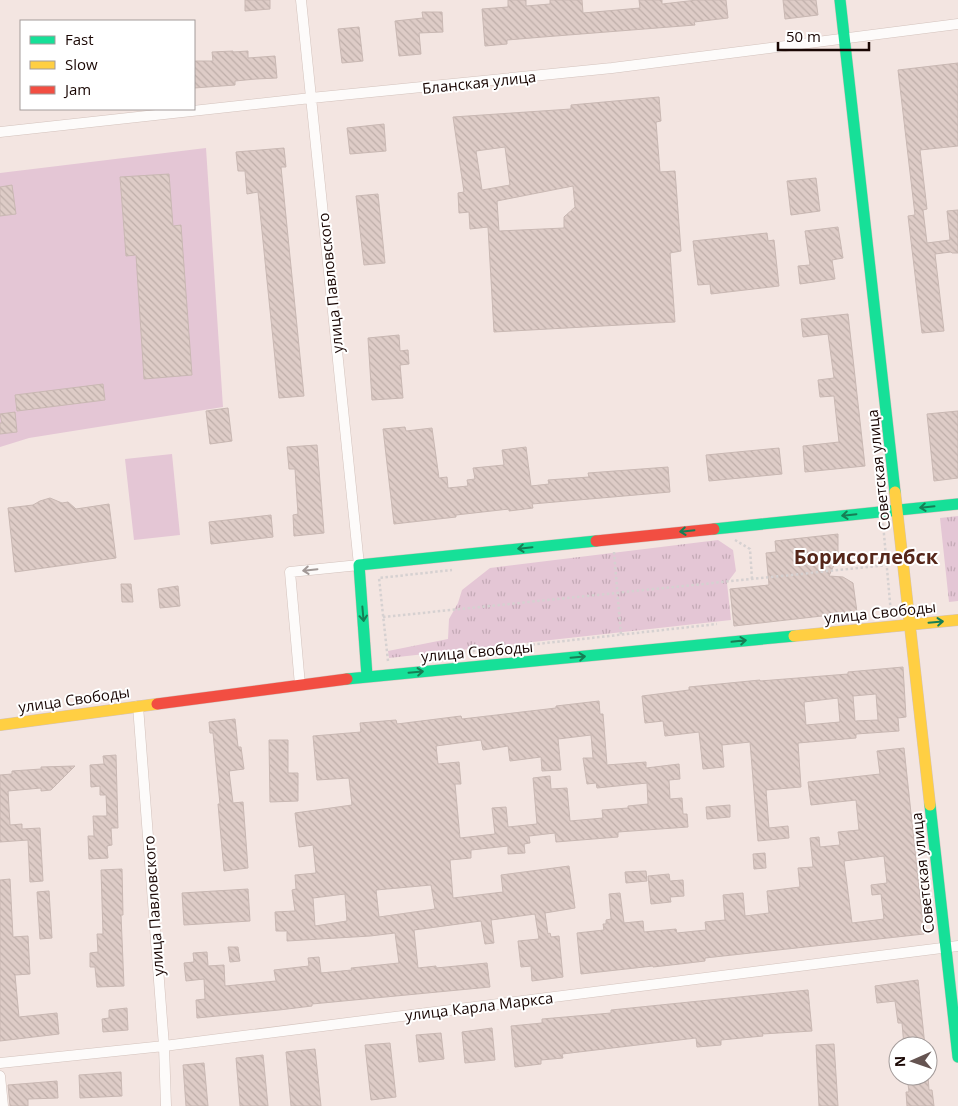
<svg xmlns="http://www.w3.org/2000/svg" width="958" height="1106" font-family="'Open Sans',sans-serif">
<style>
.park{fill:url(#park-tufts)}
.pitch{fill:#e4c6d5}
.building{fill:url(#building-back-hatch);stroke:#c9b8b3;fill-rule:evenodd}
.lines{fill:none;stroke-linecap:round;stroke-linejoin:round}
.street-casing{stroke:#d3c2bc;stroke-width:11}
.fast-casing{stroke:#d3c2bc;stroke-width:12}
.slow-casing{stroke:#d3c2bc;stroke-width:12}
.jam-casing{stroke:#d3c2bc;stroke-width:12}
.path{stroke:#d6d1d1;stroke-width:2.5;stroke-dasharray:2.5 2.5;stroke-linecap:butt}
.street{stroke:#fdfbfa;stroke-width:10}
.fast{stroke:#16e098;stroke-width:11}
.slow{stroke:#ffcf43;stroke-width:11}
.jam{stroke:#f24e42;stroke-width:11}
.oneway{stroke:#177e55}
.oneway2{stroke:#a29997}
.labels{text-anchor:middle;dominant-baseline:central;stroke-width:4;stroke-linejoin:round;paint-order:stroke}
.street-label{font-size:15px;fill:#190603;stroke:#fff}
.district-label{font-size:20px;font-weight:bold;fill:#552619;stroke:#fff}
</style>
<defs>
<pattern id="park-tufts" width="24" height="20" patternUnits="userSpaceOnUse" patternTransform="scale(1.25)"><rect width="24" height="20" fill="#e4c6d5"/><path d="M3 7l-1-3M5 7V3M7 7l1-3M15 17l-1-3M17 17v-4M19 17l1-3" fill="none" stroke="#c3a9b5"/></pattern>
<pattern id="building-back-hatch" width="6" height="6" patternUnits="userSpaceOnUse" patternTransform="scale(1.25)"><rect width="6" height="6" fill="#deccc7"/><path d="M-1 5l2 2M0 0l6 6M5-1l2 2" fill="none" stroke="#beaea9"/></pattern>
</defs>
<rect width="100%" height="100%" fill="#f3e5e1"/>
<!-- park -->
<path class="park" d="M958 516V601L949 602 940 518Z
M718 540 733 550 736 571 727 583 731 620 389 658 388 651 448 639 449 619 458 603 462 590 490 568Z"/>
<!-- pitch -->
<path class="pitch" d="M206 148 223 407 29 438 0 447V173Z
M172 454 180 535 134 540 125 459Z"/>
<!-- building -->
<path class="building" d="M245 0H270V9L245 11Z
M508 0H526V6L550 4V0H582L583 13 640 8 639 0H662V4L697 0H726L728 18 694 22 695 25 543 37 507 40V44L485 46 482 9 508 7Z
M783 0H816L818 15 785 19Z
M422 12H442L443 32 419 33 421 54 399 56 395 21 423 18Z
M359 27 363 61 342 63 338 29Z
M233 51V52L248 51V58L275 56 277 78 256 79 235 81V85L194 88V61H213L212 52Z
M958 63V146L920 150 927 209 923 210 927 243 950 240 947 211 958 210V253H952L951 252 935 254 944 331 922 333 908 216 915 215 898 70Z
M659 97 661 121 656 122 660 172 675 171 681 251 670 253 675 322 494 332 488 227 470 229 469 212 459 213 458 193 464 192 453 117 571 109V105ZM505 147 510 185 482 190 476 151ZM573 186 575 207 564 217V228L499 231 497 201Z
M384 124 386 151 350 154 347 128Z
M284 148 286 167H281L304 396 279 398 258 192 247 194 245 171H238L236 152Z
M169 174 173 226 181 225 192 375 144 379 136 255 126 256 120 177Z
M816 178 820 211 791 215 787 181Z
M12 185 16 214 0 216V187Z
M378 194 385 263 364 265 356 196Z
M838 227 843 258 832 260 835 279 800 284 798 266 810 265 805 231Z
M767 233 768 241 774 240 779 286 711 294 710 284 698 285 693 241Z
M848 314 865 466 805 472 803 446 839 442 834 396 820 397 818 380 834 378 828 334 803 337 801 319Z
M399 335 400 351 408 350 409 364 400 365 403 398 372 400 368 338Z
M103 384 105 400 17 411 15 395Z
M228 408 232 441 210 444 206 411Z
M958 411V478L934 481 927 414Z
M15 412 17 432 0 434V423H2L0 414Z
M405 427 406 431 432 428 439 478 447 477 448 488 468 486 467 480 475 479 473 468 504 465 502 450 526 447 531 486 549 484 548 480 589 477 588 473 668 467 670 492 532 504 533 508 509 511V509L456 515V517L394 524 383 429Z
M317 445 324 533 294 536 293 515 298 514 295 469H289L287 447Z
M779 448 782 474 709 481 706 455Z
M50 498 62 503 68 502 76 509 109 504 116 558 15 572 8 508 33 505 40 501Z
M271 515 273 537 211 544 209 522Z
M838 534V556L829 576 843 577 853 583 857 612 734 626 730 589 769 585 766 553 776 552 775 541Z
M121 584H131L133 602H122Z
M178 586 180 606 160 608 158 589Z
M903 667 906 717 898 718 899 731 856 734V738L798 743 801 787 766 790 769 828 788 826 789 838 758 841 750 742 722 745 724 767 703 769 699 732 665 736 663 721 645 723 642 696 689 690V687L760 680V681L848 674V672ZM876 694 878 720 855 721 853 696ZM838 698 840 722 806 725 804 702Z
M599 701 600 714H603L607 765 646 762V768L679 764 680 779 669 780 670 799 682 798 683 814H687L688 827 618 832V837L556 842 555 833 529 836 530 843 524 844 525 853 508 854V846L471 850V858L450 860 453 898 503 892 501 875 569 866 575 908 545 913 548 934 550 933 551 937 559 936 563 977 532 981 531 966 521 967 518 941 539 939 535 914 491 920 494 943 485 944 481 921 414 930 418 968 436 966V968L487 963 490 987 312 1004V1006L279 1010 197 1018 196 1000 205 999 204 979 186 981 184 963 194 962 193 953 207 952 208 966 224 965 225 986 276 981 274 970 309 966 308 958 319 957 321 973 352 970 351 968 399 963 395 933 370 936 287 941V931H276L275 912 295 911 292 890 296 889 295 875 316 873 313 845 299 847 295 813 352 805 349 778 317 780 313 736 361 732 360 723 396 720 397 724 461 716 462 719 556 708V706ZM591 735 593 758H583L587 784 596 783 597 788 647 783 648 804 628 806V808L602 810 603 818 570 821 567 788 551 789 550 776 533 778 537 824 508 827 506 807 492 808 495 834 460 838 455 784H461L459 762 438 764 436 746 481 740 483 750 508 746 510 761 541 757 542 771 561 770 558 739ZM431 885 435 909 379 917 376 890ZM345 894 347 921 315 926 313 898Z
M235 719 238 747H241L244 769 229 771 233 803 243 802 248 868 224 871 218 804H220L213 733H210L209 722Z
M269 740H288V773H298V801L270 802Z
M904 748 924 934 705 958V961L680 964 653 967V966L581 974 577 933 604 930 603 924H606V920L611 919 609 894 620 893 624 923 643 921 644 932 676 929 677 933 706 930 705 922 725 920 723 895 743 893 745 916 769 913 767 891 800 887 798 868 813 867 810 838 819 837 820 847 840 845 838 832 859 830 856 800 811 805 808 782 880 774 877 751ZM884 856 887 883 871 885 872 895 881 894 884 919 852 923 844 861Z
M116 755 118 828H111L112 845 107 846 108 858 89 859 88 836H94L93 816H107L106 795H100V786L91 787 90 765 104 764 103 756Z
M75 766 51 790 41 791V788L8 791 10 825 22 824V829L40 828 43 881 30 882 28 840 0 842V775L12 774V771L41 769V767Z
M730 805V817L707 819 706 807Z
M765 853 766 868 754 869 753 854Z
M122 869 123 915H121L124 986 97 987 95 967H90V953L98 952 97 934H103L101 870Z
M646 871 647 881 626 883 625 872Z
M669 874 670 881 683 880 684 896 670 897 671 902 651 904 648 876Z
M10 879 13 937 28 936 30 974 15 975 19 1017 57 1013 59 1034 0 1041V880Z
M248 889 250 921 184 925 182 893Z
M49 891 52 938 40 939 37 892Z
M228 947H238L240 961 230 962Z
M918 980 925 1046H904L902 1023H898L895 1001 877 1003 875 986Z
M808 990 812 1031 762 1034 763 1036 721 1040V1045L697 1047 696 1038 562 1054 563 1058 541 1060V1064L515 1067 511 1026 542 1023V1019L611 1013V1010Z
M127 1008 128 1030 103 1032 102 1019 109 1018V1010Z
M492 1028 495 1060 465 1063 462 1032Z
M441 1033 444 1059 419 1062 416 1035Z
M390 1043 396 1097 371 1100 365 1045Z
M834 1044 838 1106H819L816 1045Z
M315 1049 321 1106H291L286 1052Z
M263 1055 268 1106H240L236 1058Z
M204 1063 208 1106H186L183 1065Z
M121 1072 122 1096 80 1098 79 1075Z
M907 1076H928L929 1090H932L934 1106H907L906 1092H909Z
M57 1081 58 1098 28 1099V1106H10L8 1085Z"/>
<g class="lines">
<!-- street casing -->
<g class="street-casing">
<path id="street" d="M0 132 311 98 612 68 958 24
M300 685 290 572 359 565 301 0
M138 706 164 1046 166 1106
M0 1063 164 1046 958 946
M0 1076 3 1106"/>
</g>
<!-- fast casing -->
<g class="fast-casing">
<path id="fast" d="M840 0 895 492
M714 529 958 504
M367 676 359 565 596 541
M347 679 794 636
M930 805 958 1057"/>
</g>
<!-- slow casing -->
<g class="slow-casing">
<path id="slow" d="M895 492 930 805
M794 636 958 620
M0 725 157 704"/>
</g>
<!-- jam casing -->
<g class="jam-casing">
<path id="jam" d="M596 541 714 529
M157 704 347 679"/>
</g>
<!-- path -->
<path class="path" d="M883 523 891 614
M735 540 750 549 752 579
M614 552 621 635
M383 617 887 565
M438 655 717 624
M388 661 379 578 452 570"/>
<!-- street -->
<use href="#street" class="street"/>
<!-- fast -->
<use href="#fast" class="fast"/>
<!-- slow -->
<use href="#slow" class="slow"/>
<!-- jam -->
<use href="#jam" class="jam"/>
</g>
<!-- one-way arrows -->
<defs><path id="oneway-shaft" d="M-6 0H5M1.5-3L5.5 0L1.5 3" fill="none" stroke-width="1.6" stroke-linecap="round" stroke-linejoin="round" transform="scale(1.25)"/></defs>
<g class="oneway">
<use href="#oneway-shaft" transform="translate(927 507) rotate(174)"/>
<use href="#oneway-shaft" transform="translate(849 515) rotate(174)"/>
<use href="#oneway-shaft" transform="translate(687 531) rotate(174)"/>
<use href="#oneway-shaft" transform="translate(525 548) rotate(174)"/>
<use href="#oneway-shaft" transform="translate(363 614) rotate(85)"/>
<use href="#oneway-shaft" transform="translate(936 622) rotate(-5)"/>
<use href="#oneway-shaft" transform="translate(739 641) rotate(-6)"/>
<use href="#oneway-shaft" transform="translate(578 657) rotate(-5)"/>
<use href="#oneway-shaft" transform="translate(416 672) rotate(-5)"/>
</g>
<use class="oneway2" href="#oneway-shaft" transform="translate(310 570) rotate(174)"/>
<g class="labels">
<!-- street labels -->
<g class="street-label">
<text transform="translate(479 82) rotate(-6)">Бланская улица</text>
<text transform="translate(330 283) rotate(-96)">улица Павловского</text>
<text transform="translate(878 470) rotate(-96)">Советская улица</text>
<text transform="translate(880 612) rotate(-6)">улица Свободы</text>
<text transform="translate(477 651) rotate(-5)">улица Свободы</text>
<text transform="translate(74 699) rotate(-8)">улица Свободы</text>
<text transform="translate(922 873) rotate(-96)">Советская улица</text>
<text transform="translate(153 906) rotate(-94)">улица Павловского</text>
<text transform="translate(479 1006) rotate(-7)">улица Карла Маркса</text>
</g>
<!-- district labels -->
<g class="district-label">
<text x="866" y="556">Борисоглебск</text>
</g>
</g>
<!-- legend -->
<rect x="20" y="20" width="175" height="90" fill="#ffffff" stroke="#a39b9a"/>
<rect x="30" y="36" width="25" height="8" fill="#16e098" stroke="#a39b9a"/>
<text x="65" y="45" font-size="15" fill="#190603">Fast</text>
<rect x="30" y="61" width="25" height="8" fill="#ffcf43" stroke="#a39b9a"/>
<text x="65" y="70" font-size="15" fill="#190603">Slow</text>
<rect x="30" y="86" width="25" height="8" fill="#f24e42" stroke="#a39b9a"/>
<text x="65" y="95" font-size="15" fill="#190603">Jam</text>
<!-- north arrow -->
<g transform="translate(913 1061) rotate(268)"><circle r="24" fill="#ffffff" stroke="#a39b9a"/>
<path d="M0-4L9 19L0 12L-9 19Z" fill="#655451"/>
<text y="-8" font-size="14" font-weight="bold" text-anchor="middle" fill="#190603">N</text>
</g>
<!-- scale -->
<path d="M778 42v8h91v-8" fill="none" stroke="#190603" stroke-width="2.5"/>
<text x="786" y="42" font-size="15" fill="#190603" stroke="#ffffff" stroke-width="4" paint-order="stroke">50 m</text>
</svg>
